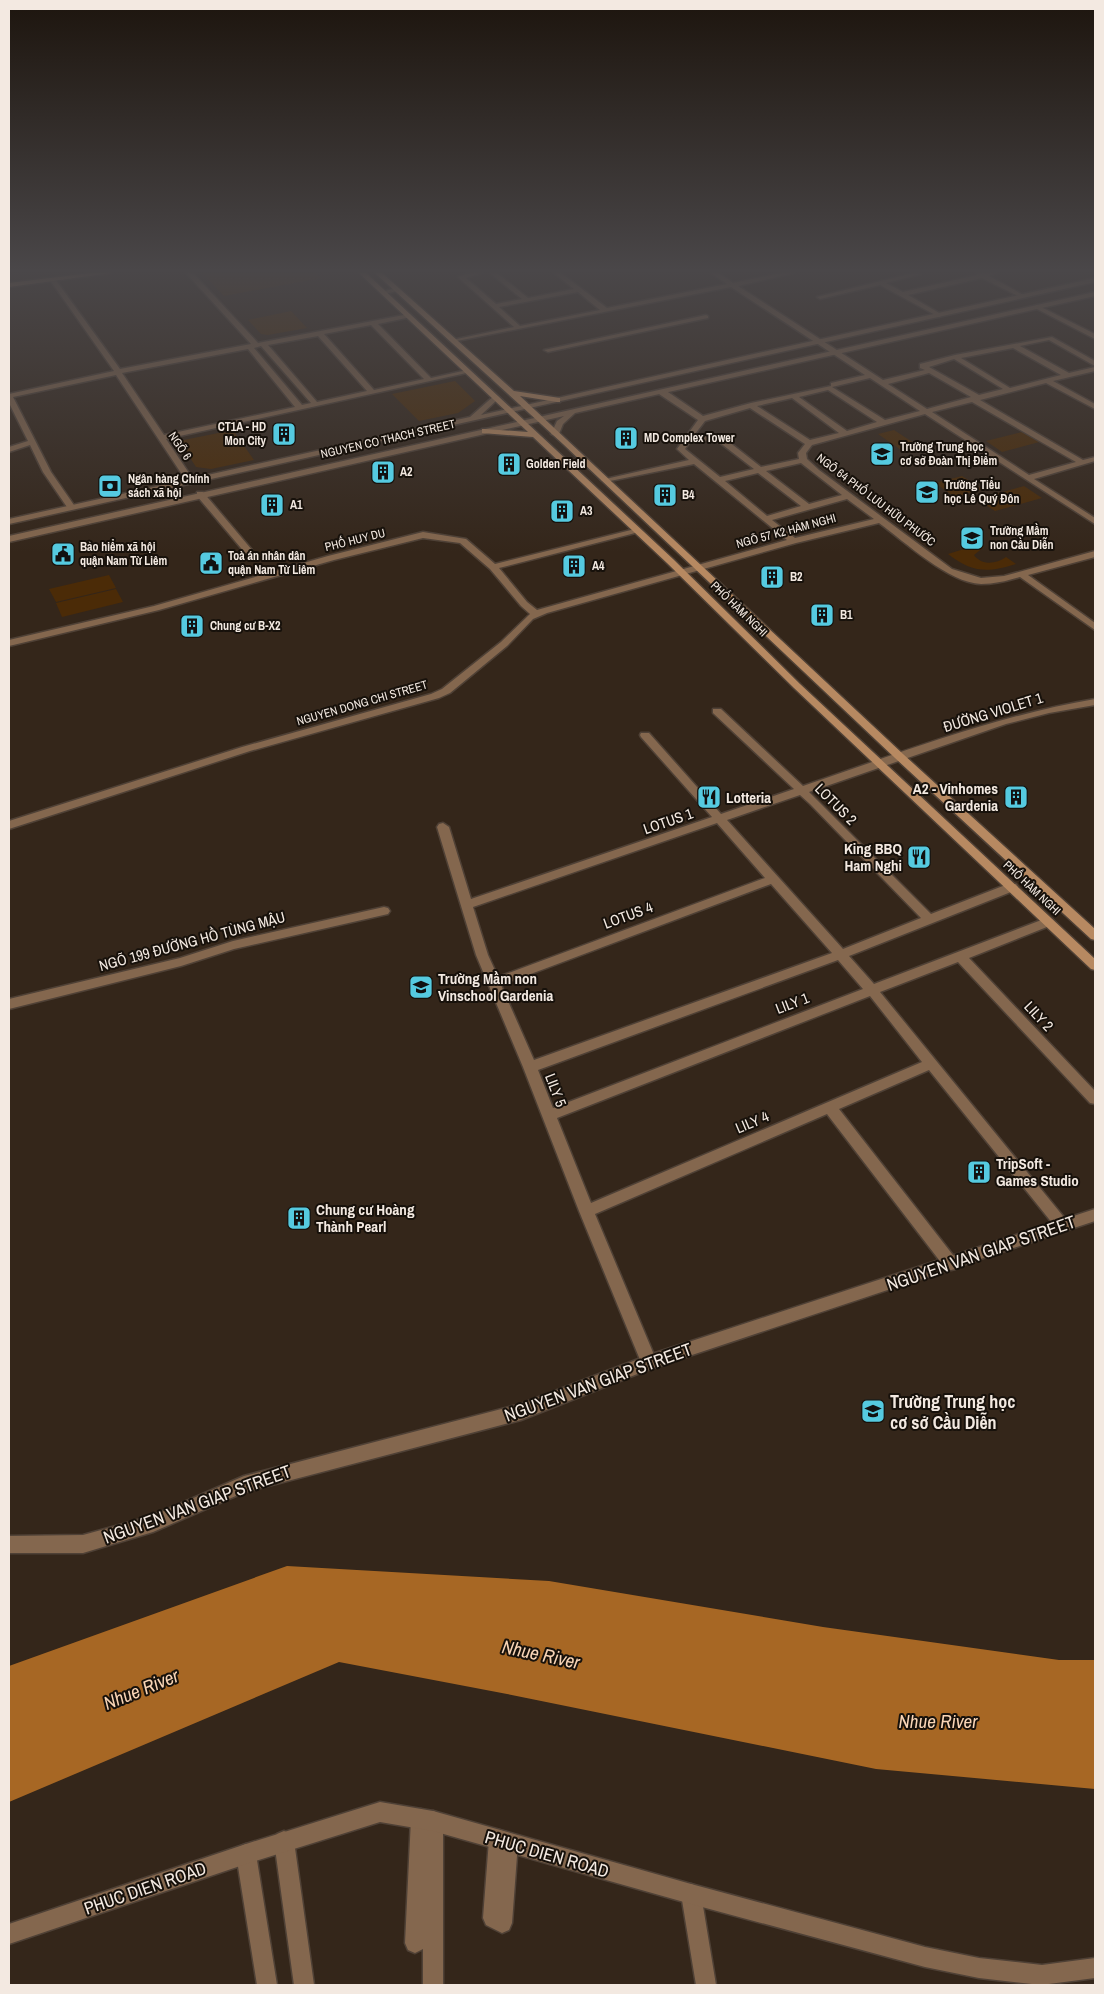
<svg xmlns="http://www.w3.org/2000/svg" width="1104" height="1994" font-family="'Archivo Narrow',sans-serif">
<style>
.green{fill:#4b2b07}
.water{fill:#a76724}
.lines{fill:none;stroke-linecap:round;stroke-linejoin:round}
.minor-casing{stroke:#4f4136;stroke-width:3}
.tertiary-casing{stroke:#4f4136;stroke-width:3}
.secondary-casing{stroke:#4f4136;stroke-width:3}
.minor{fill:#84674e;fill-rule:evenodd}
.tertiary{fill:#84674e;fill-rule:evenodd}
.secondary{fill:#b78961;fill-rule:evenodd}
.labels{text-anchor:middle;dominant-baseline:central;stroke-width:4;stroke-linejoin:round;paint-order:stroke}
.far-poi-label{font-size:12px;font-weight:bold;fill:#f3e9e1;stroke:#17110b;text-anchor:start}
.far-street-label{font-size:12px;fill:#f3e9e1;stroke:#17110b}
.street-label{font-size:15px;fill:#f3e9e1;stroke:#17110b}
.poi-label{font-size:15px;font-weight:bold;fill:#f3e9e1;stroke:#17110b;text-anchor:start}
.near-street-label{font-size:18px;fill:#f3e9e1;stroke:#17110b}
.near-poi-label{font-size:18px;font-weight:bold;fill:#f3e9e1;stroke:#17110b;text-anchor:start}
.near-water-label{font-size:19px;font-style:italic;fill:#f9d5b6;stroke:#17110b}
</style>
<rect width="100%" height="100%" fill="#34261a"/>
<!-- green -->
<path class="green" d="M202 273H315L321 278 224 296Z
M291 311 307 328 268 335 261 334 248 320Z
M455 381 475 401 458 413 419 421 392 394Z
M233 430 254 460 211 469 196 467 179 441Z
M894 430 917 445 901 450 878 434Z
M1026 431 1043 441 1002 452 986 441Z
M962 476 982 489 955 497 935 483Z
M1024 486 1042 498 995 511 977 499Z
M980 544 984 547 974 555C982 566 996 564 1006 557L1016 564C987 573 973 573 948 554Z
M109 575 116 588 56 602 49 589Z
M116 589 123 602 62 617 56 603Z"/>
<!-- water -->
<path class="water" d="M287 1566 549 1581 823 1627 1059 1660H1095V1789L876 1769 507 1694 339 1662 9 1802V1666Z"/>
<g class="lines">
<!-- minor casing -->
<g class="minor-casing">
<path id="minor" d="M186 273H193L258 343 409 314 411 315V317L378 324 431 378 467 370 471 372 166 439 195 482 191 484 187 482 116 375 13 397 51 472 76 508 69 510 43 472 30 445 9 452V447L28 441 9 403V394L114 371 50 280 55 279 120 369 251 344ZM371 325 424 379 374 390 324 334ZM318 336 367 391 317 402 268 345ZM261 346 311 403 302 405 254 348ZM248 349 295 407 164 435 122 373Z
M470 273H482L466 278 496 304 522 299 490 273H497L528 298 574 289 554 273H561L607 308 727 284 711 273H719L733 283 781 273H794L738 286 883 380 925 370 920 368V364L955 355 1052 337 1095 361V366L1049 340 1020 346 1069 373 1095 367V371L1053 381 1095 404V409L1046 383 980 400 1083 460 1095 457V461L1034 479 1095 518V524L925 414 812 445 806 453 807 459 819 470 952 569 981 578 1004 576 1095 551V557L1028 575 1095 623V630L1020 577C1007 581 995 584 981 584 949 583 905 542 879 523L796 543 547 613 533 619 507 646 450 693 439 698 250 751 9 829V821L242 747 431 694 442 689 501 642 530 614 521 606 490 569 460 543 423 538 334 560 159 610 9 646V640L154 606 328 556 423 532 466 539 495 564 639 528V532L499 568 527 602 537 610 787 540 694 464 605 482 601 480 689 460 677 449 698 420 659 394V390H665L703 416 751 403 831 386V383L865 375 731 287 452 342V340L514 327 458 277ZM578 292 600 310 520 326 499 307ZM1013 348 1061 375 1010 388 961 358ZM954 359 1003 389 979 395 929 367ZM929 373 971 397 927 409 888 384ZM870 378 920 411 885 420 832 387ZM828 390 877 422 847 431 799 397ZM792 398 839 433 810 440 757 406ZM972 402 1076 462 1029 475 932 412ZM750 408 805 444 798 453 799 459 761 467 724 438 695 434 705 421ZM692 439 719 442 754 469 720 477 685 449ZM801 463 842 495 809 504 766 471ZM758 473 801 506 767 516 725 481ZM847 499 874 519 795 538 772 520Z
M913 273 921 274 886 283 903 292 977 275V273H996L989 276 1025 296 1020 297 982 278 908 295 941 314V316L939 317 880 285 820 299 817 297Z
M1037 305 1095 334V339L1035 308 1034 307Z
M706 315 708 316V318L548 352 544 350Z
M197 492H203L252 550V554H246L197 496Z
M1095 699V705L1049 713 1006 724 809 792 931 914 1008 884H1016L1018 887 1016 890 849 956 874 984 1044 919H1052L1054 922 1052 925 969 958 1095 1091V1104L1090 1103 958 962 880 992 1067 1221 1069 1225 1067 1229 1062 1231 1057 1229 929 1070 839 1109 956 1259 958 1264 956 1269 951 1270 946 1269 827 1114 595 1214 657 1362 655 1367 649 1369 643 1367 579 1211 523 1067 476 955 437 827 439 824 443 823 449 827 471 899 712 817 641 737 640 735 641 733H649L721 814 794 789 713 713V709H721L803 786C900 753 995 716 1095 699ZM800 795 810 804 921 918 843 949 727 820ZM717 823 765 878 498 977 488 955 473 907ZM771 884 832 953 534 1060 501 985ZM838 960 863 989 553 1108 538 1070ZM870 996 922 1062 591 1203 557 1118Z
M384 907 388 908 390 911 388 914 234 949 181 966 9 1009V999L180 958 233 941Z
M421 1809 428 1813 433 1811 440 1814 443 1821V1985H423V1949L415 1953 408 1950 405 1943 411 1819 414 1812Z
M499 1830 515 1835 518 1842 512 1923 509 1930 502 1933 486 1925 483 1918 489 1840 492 1833Z
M284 1831 291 1834 294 1841 314 1985H294L274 1841 277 1834Z
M246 1844 253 1847 256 1854 277 1985H257L236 1854 239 1847Z
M691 1884 698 1887 701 1894 716 1985H696L681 1894 684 1887Z"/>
</g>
<!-- tertiary casing -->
<g class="tertiary-casing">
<path id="tertiary" d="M1095 278V282L9 524V519L470 417 495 395 499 397 498 399 481 415Z
M396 288 399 290 398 291 384 294 381 292Z
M1095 292V296L575 413 563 424 559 434 555 436 551 434 557 421 564 416 9 542V536Z
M1095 1209V1221L650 1369 521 1420 245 1492 153 1532 83 1553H9V1536L83 1535 152 1516 244 1476 521 1404 649 1355Z
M380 1802 433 1811 691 1884 925 1947 979 1958 1042 1965 1095 1958V1978L1041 1985 979 1978 925 1967 691 1904 433 1831 380 1822 246 1864 9 1944V1924L246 1844Z"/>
</g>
<!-- secondary casing -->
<g class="secondary-casing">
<path id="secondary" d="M91 273H111L9 287V283Z
M359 273H366L673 559 800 684 1095 959V970L1091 969 794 688 667 563 533 437 482 433V429H485L528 432Z
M375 273H382L514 391 560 398V402H557L520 396 903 754 1095 929V940L1091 939 895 758 563 444Z"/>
</g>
<!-- minor -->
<use href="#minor" class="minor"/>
<!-- tertiary -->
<use href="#tertiary" class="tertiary"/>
<!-- secondary -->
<use href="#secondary" class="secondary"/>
</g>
<!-- sky -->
<linearGradient id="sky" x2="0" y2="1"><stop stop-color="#1d150e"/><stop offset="0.49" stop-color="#4a4749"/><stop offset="1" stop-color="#4a4749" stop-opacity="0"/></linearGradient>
<rect width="1104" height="552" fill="url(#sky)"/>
<!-- icons -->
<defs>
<g id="building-square" transform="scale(1.25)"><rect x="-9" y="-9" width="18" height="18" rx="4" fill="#55cae0" stroke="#17110b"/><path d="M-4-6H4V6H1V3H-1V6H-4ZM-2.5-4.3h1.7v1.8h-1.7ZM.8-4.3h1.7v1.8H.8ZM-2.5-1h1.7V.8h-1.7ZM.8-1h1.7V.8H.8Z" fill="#111"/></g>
<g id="school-square" transform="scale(1.25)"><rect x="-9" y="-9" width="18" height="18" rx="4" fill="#55cae0" stroke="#17110b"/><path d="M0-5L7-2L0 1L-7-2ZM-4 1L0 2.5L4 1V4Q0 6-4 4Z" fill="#111"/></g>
<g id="bank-square" transform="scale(1.25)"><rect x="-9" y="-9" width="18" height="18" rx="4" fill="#55cae0" stroke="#17110b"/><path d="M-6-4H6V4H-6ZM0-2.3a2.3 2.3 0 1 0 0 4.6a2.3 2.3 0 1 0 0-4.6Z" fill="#111"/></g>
<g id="civic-square" transform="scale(1.25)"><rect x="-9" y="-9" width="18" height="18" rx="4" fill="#55cae0" stroke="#17110b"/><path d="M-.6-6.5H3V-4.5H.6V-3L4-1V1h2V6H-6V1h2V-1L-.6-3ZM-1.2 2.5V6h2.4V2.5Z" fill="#111"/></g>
<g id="restaurant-square" transform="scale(1.25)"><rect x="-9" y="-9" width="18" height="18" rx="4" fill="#55cae0" stroke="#17110b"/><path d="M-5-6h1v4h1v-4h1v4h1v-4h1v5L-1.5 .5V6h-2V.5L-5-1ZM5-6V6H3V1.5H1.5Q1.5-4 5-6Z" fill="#111"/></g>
</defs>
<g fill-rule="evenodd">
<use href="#building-square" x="284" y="434"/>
<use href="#building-square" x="626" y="438"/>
<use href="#school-square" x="882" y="454"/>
<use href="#building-square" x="509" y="464"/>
<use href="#building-square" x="383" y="472"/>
<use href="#bank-square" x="110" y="486"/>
<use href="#school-square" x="927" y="492"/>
<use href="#building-square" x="665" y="495"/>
<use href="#building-square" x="272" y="505"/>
<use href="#building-square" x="562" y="511"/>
<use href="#school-square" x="972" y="538"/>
<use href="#civic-square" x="63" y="554"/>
<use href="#civic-square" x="211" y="563"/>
<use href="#building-square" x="574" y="566"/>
<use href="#building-square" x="772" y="577"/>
<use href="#building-square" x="822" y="615"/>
<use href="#building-square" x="192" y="626"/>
<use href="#restaurant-square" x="709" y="797"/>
<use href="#building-square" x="1016" y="797"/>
<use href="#restaurant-square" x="919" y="857"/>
<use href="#school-square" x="421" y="987"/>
<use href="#building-square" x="979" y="1172"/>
<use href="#building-square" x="299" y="1218"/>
<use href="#school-square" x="873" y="1411"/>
</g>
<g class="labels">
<!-- far-poi labels -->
<g class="far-poi-label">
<text x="266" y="427" text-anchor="end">CT1A - HD<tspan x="266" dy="14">Mon City</tspan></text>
<text x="644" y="438">MD Complex Tower</text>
<text x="900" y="447">Trường Trung học<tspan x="900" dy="14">cơ sở Đoàn Thị Điểm</tspan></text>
<text x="526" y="464">Golden Field</text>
<text x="400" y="472">A2</text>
<text x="128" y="479">Ngân hàng Chính<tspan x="128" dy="14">sách xã hội</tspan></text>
<text x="944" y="485">Trường Tiểu<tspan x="944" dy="14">học Lê Quý Đôn</tspan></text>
<text x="682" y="495">B4</text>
<text x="290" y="505">A1</text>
<text x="580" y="511">A3</text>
<text x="990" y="531">Trường Mầm<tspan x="990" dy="14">non Cầu Diễn</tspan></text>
<text x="80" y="547">Bảo hiểm xã hội<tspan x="80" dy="14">quận Nam Từ Liêm</tspan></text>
<text x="228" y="556">Toà án nhân dân<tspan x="228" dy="14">quận Nam Từ Liêm</tspan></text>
<text x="592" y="566">A4</text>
<text x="790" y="577">B2</text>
<text x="840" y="615">B1</text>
<text x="210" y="626">Chung cư B-X2</text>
</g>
<!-- far-street labels -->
<g class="far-street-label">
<text transform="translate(388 439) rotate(-13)">NGUYEN CO THACH STREET</text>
<text transform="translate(180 446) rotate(56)">NGÕ 6</text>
<text transform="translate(876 500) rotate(37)">NGÕ 64 PHỐ LƯU HỮU PHƯỚC</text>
<text transform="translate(786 531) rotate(-15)">NGÕ 57 K2 HÀM NGHI</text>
<text transform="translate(355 540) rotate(-14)">PHỐ HUY DU</text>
<text transform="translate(739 609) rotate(44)">PHỐ HÀM NGHI</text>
<text transform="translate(362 703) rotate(-16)">NGUYEN DONG CHI STREET</text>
<text transform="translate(1032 888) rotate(43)">PHỐ HÀM NGHI</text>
</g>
<!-- street labels -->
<g class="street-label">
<text transform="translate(993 712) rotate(-17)">ĐƯỜNG VIOLET 1</text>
<text transform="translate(836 804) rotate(45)">LOTUS 2</text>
<text transform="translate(668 821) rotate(-19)">LOTUS 1</text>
<text transform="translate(628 915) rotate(-20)">LOTUS 4</text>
<text transform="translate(192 941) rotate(-15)">NGÕ 199 ĐƯỜNG HỒ TÙNG MẬU</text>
<text transform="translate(792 1003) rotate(-21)">LILY 1</text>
<text transform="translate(1039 1016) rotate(47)">LILY 2</text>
<text transform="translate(556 1090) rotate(69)">LILY 5</text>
<text transform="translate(752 1122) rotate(-23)">LILY 4</text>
</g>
<!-- poi labels -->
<g class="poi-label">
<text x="998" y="788" text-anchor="end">A2 - Vinhomes<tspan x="998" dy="17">Gardenia</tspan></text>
<text x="726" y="797">Lotteria</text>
<text x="902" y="848" text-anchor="end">King BBQ<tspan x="902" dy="17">Ham Nghi</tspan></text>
<text x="438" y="978">Trường Mầm non<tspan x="438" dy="17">Vinschool Gardenia</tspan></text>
<text x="996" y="1163">TripSoft -<tspan x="996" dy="17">Games Studio</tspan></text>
<text x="316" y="1209">Chung cư Hoàng<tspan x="316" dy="17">Thành Pearl</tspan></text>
</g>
<!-- near-street labels -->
<g class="near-street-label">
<text transform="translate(981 1253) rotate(-19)">NGUYEN VAN GIAP STREET</text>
<text transform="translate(598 1382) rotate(-20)">NGUYEN VAN GIAP STREET</text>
<text transform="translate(197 1504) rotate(-20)">NGUYEN VAN GIAP STREET</text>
<text transform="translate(547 1854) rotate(16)">PHUC DIEN ROAD</text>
<text transform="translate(145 1888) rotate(-19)">PHUC DIEN ROAD</text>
</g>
<!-- near-poi labels -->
<g class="near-poi-label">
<text x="890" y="1401">Trường Trung học<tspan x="890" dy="21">cơ sở Cầu Diễn</tspan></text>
</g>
<!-- near-water labels -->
<g class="near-water-label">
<text transform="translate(541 1654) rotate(12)">Nhue River</text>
<text transform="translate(141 1689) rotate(-22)">Nhue River</text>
<text x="938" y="1721">Nhue River</text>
</g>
</g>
<!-- border -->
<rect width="1104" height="1994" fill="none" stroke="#f3e9e1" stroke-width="20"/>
</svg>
